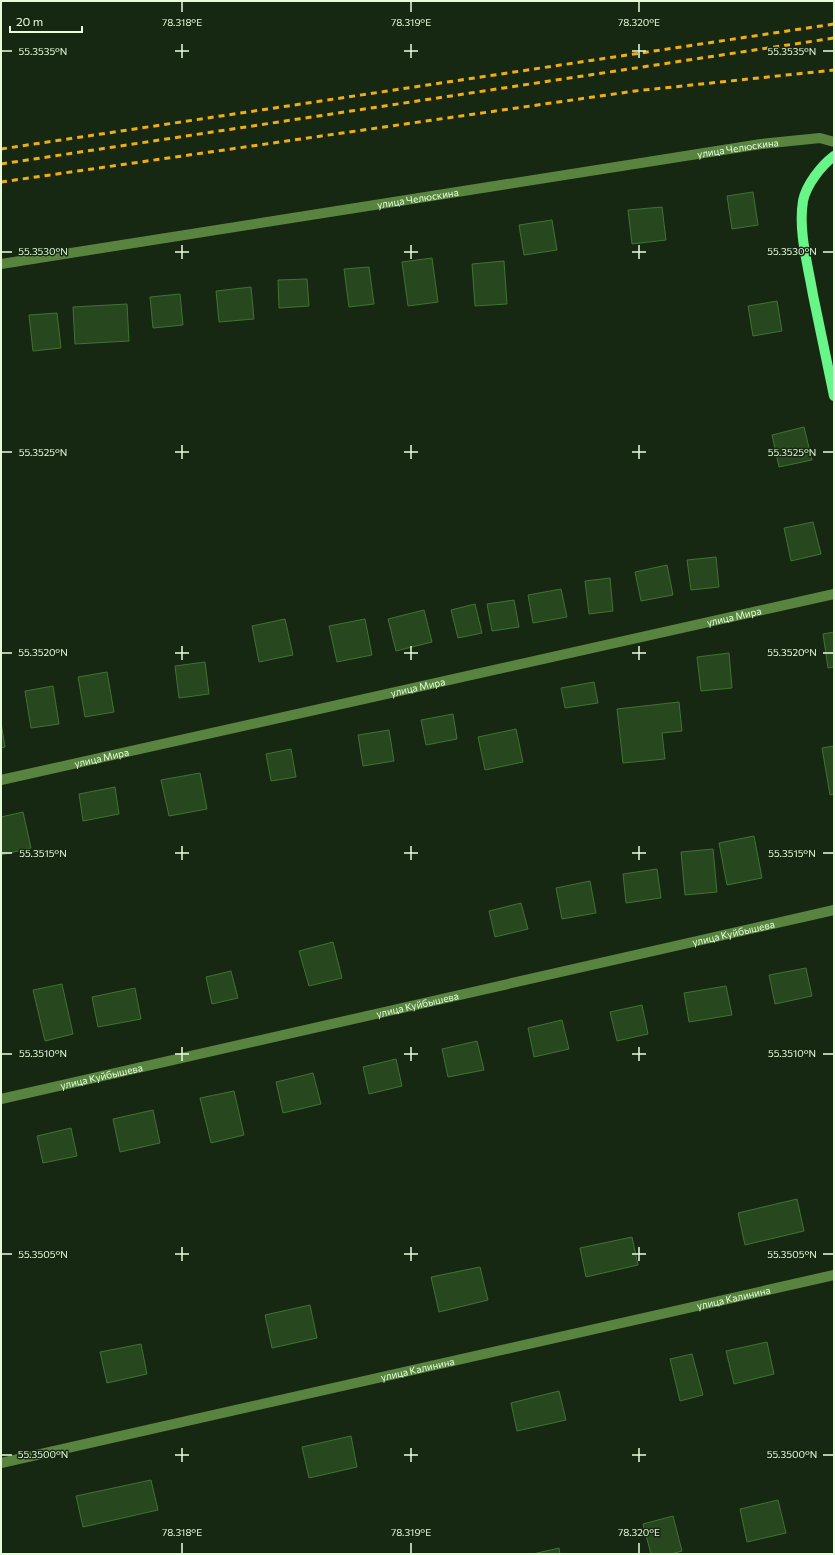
<svg xmlns="http://www.w3.org/2000/svg" width="835" height="1555" font-family="Commissioner,sans-serif">
<style>
.building{fill:#27481f;stroke:#407233}
.lines{fill:none;stroke-linecap:round;stroke-linejoin:round}
.minor{stroke:#598440;stroke-width:10}
.major{stroke:#69f689;stroke-width:10}
.rail{stroke:#f1ae14;stroke-width:3;stroke-dasharray:6 5;stroke-linecap:butt}
.ticks{fill:none;stroke:#e5fddb;stroke-width:1.5}
.labels{text-anchor:middle;dominant-baseline:central;stroke-width:3;stroke-linejoin:round;paint-order:stroke}
.street-label{font-size:10px;fill:#e5fddb;stroke:#172812}
.ticks-label{font-size:10px;text-anchor:middle;fill:#e5fddb;stroke:#172812;stroke-width:3;stroke-linejoin:round;paint-order:stroke}
</style>
<rect width="100%" height="100%" fill="#172812"/>
<!-- building -->
<path class="building" d="M753 192 758 225 732 229 727 196Z
M662 207 666 240 632 244 628 210Z
M552 220 557 250 524 255 519 225Z
M432 258 438 302 408 306 402 262Z
M504 261 507 304 475 306 472 264Z
M369 267 374 304 349 307 344 269Z
M307 279 309 306 279 308 278 280Z
M251 287 254 319 219 322 216 291Z
M180 294 183 325 153 328 150 297Z
M777 301 782 331 753 336 748 306Z
M127 304 129 341 75 344 73 307Z
M57 313 61 348 33 351 29 315Z
M804 427 812 460 779 467 772 435Z
M813 522 821 554 791 561 784 528Z
M716 557 719 587 691 590 687 560Z
M667 565 673 595 641 601 635 572Z
M610 578 613 611 589 614 585 581Z
M561 589 567 617 533 623 528 595Z
M514 600 519 627 492 631 487 604Z
M475 604 482 633 458 638 451 610Z
M424 610 432 642 396 651 388 619Z
M285 619 293 655 259 662 252 626Z
M365 619 372 655 337 662 329 626Z
M834 632V667L828 668 823 634Z
M729 653 732 688 701 691 697 657Z
M205 662 209 694 179 698 175 666Z
M107 672 114 712 85 717 78 677Z
M594 682 598 703 565 708 561 688Z
M53 686 59 724 31 728 25 691Z
M679 702 682 731 662 733 665 759 623 763 617 709Z
M453 714 457 739 426 745 421 720Z
M1 723 5 747 1 748Z
M516 729 523 762 485 770 478 737Z
M389 730 394 761 363 766 358 735Z
M834 746V794L830 795 822 748Z
M291 749 296 777 271 781 266 754Z
M200 773 207 809 169 816 161 780Z
M115 787 119 814 83 821 79 794Z
M23 812 31 848 1 855V817Z
M754 836 762 878 727 885 719 843Z
M713 849 717 892 685 895 681 852Z
M657 869 661 898 626 903 623 874Z
M590 881 596 913 562 919 556 888Z
M521 903 528 929 495 937 489 911Z
M333 942 342 978 309 986 299 951Z
M806 968 812 996 775 1004 769 975Z
M231 971 238 998 212 1004 206 977Z
M62 984 73 1034 45 1041 33 990Z
M726 986 732 1015 689 1022 684 993Z
M135 988 141 1019 98 1027 92 997Z
M642 1005 648 1034 617 1041 610 1012Z
M562 1020 569 1049 534 1057 528 1028Z
M477 1041 484 1070 448 1077 442 1049Z
M396 1059 402 1086 369 1094 363 1067Z
M313 1073 321 1104 283 1113 276 1082Z
M234 1091 244 1135 211 1143 200 1098Z
M153 1110 160 1143 120 1152 113 1119Z
M71 1128 77 1156 43 1163 37 1136Z
M797 1199 804 1231 745 1245 738 1213Z
M632 1237 638 1265 586 1277 580 1248Z
M480 1267 488 1300 439 1312 431 1277Z
M310 1305 317 1338 272 1348 265 1315Z
M767 1342 774 1374 734 1384 726 1351Z
M141 1344 147 1374 107 1383 100 1352Z
M692 1354 703 1395 680 1401 670 1359Z
M559 1391 566 1420 517 1431 511 1403Z
M351 1436 357 1467 309 1478 302 1447Z
M151 1480 158 1510 83 1527 76 1496Z
M778 1500 786 1533 747 1542 740 1509Z
M673 1516 682 1551 671 1554H651L643 1524Z
M559 1548 560 1554H533Z"/>
<g class="lines">
<!-- minor -->
<g class="minor">
<path id="s1" d="M1 264 761 144 820 138 834 142"/>
<path id="s2" d="M1 780 834 594"/>
<path id="s3" d="M1 1099 834 910"/>
<path id="s4" d="M1 1463 834 1275"/>
</g>
<!-- major -->
<path class="major" d="M834 156C821 166 806 185 803 201 798 231 808 265 813 295 820 328 827 362 834 396"/>
<!-- rail -->
<path class="rail" d="M1 149 834 24
M1 164 834 38
M1 182 635 91 834 70"/>
</g>
<!-- ticks -->
<path class="ticks" d="M182 2V12M411 2V12M639 2V12M182 44V58M411 44V58M639 44V58M2 51H12M175 51H189M404 51H418M632 51H646M823 51H833M182 245V259M411 245V259M639 245V259M2 252H12M175 252H189M404 252H418M632 252H646M823 252H833M182 445V459M411 445V459M639 445V459M2 452H12M175 452H189M404 452H418M632 452H646M823 452H833M182 646V660M411 646V660M639 646V660M2 653H12M175 653H189M404 653H418M632 653H646M823 653H833M182 846V860M411 846V860M639 846V860M2 853H12M175 853H189M404 853H418M632 853H646M823 853H833M182 1047V1061M411 1047V1061M639 1047V1061M2 1054H12M175 1054H189M404 1054H418M632 1054H646M823 1054H833M182 1247V1261M411 1247V1261M639 1247V1261M2 1254H12M175 1254H189M404 1254H418M632 1254H646M823 1254H833M182 1448V1462M411 1448V1462M639 1448V1462M2 1455H12M175 1455H189M404 1455H418M632 1455H646M823 1455H833M182 1543V1553M411 1543V1553M639 1543V1553"/>
<g class="labels">
<!-- street labels -->
<g class="street-label">
<text stroke="none"><textPath href="#s1" startOffset="746">улица Челюскина</textPath></text>
<text stroke="none"><textPath href="#s1" startOffset="422">улица Челюскина</textPath></text>
<text stroke="none"><textPath href="#s2" startOffset="751">улица Мира</textPath></text>
<text stroke="none"><textPath href="#s2" startOffset="427">улица Мира</textPath></text>
<text stroke="none"><textPath href="#s2" startOffset="103">улица Мира</textPath></text>
<text stroke="none"><textPath href="#s3" startOffset="751">улица Куйбышева</textPath></text>
<text stroke="none"><textPath href="#s3" startOffset="427">улица Куйбышева</textPath></text>
<text stroke="none"><textPath href="#s3" startOffset="103">улица Куйбышева</textPath></text>
<text stroke="none"><textPath href="#s4" startOffset="751">улица Калинина</textPath></text>
<text stroke="none"><textPath href="#s4" startOffset="427">улица Калинина</textPath></text>
</g>
</g>
<g class="ticks-label">
<text x="182" y="26">78.318°E</text>
<text x="411" y="26">78.319°E</text>
<text x="639" y="26">78.320°E</text>
<text x="43" y="55">55.3535°N</text>
<text x="792" y="55">55.3535°N</text>
<text x="43" y="255">55.3530°N</text>
<text x="792" y="255">55.3530°N</text>
<text x="43" y="456">55.3525°N</text>
<text x="792" y="456">55.3525°N</text>
<text x="43" y="656">55.3520°N</text>
<text x="792" y="656">55.3520°N</text>
<text x="43" y="857">55.3515°N</text>
<text x="792" y="857">55.3515°N</text>
<text x="43" y="1057">55.3510°N</text>
<text x="792" y="1057">55.3510°N</text>
<text x="43" y="1258">55.3505°N</text>
<text x="792" y="1258">55.3505°N</text>
<text x="43" y="1458">55.3500°N</text>
<text x="792" y="1458">55.3500°N</text>
<text x="182" y="1536">78.318°E</text>
<text x="411" y="1536">78.319°E</text>
<text x="639" y="1536">78.320°E</text>
</g>
<!-- border -->
<rect width="835" height="1555" fill="none" stroke="#e5fddb" stroke-width="4"/>
<!-- scale -->
<path d="M10 26v6h72v-6" fill="none" stroke="#e5fddb" stroke-width="2"/>
<text x="16" y="26" font-size="12" fill="#e5fddb" stroke="#172812" stroke-width="3" paint-order="stroke">20 m</text>
</svg>
